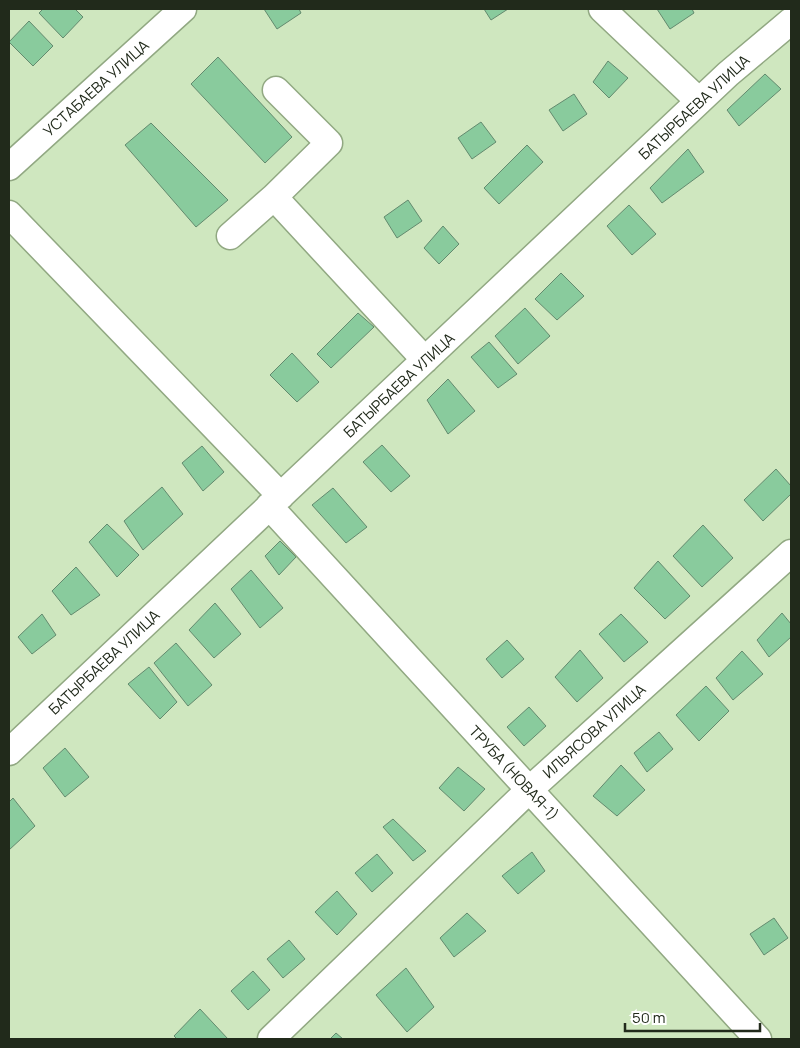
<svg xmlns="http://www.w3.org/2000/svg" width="800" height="1048" font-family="Manrope,sans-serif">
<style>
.building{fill:#89cb9d;stroke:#638a6e}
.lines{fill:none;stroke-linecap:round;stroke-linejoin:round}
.minor-casing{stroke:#91a882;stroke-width:29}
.minor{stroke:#fff;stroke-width:26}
.labels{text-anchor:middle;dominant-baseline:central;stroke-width:4.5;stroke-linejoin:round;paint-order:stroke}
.street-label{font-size:15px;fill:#212a1b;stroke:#fff}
</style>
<rect width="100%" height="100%" fill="#cfe7bf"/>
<!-- building -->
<path class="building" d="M43 9H75L83 17 63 38 39 13Z
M264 9H299L301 13 277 29Z
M484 9H508L491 20Z
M657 9H692L694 13 670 29Z
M29 21 53 46 33 66 9 42Z
M218 57 292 137 265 163 191 84Z
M608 61 628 78 609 98 593 82Z
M765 74 781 89 739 126 727 110Z
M574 94 587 114 563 131 549 110Z
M481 122 496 142 472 159 458 138Z
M151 123 228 200 196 227 125 145Z
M527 145 543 162 499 204 484 188Z
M688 149 704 172 662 203 650 188Z
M408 200 422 221 397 238 384 217Z
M629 205 656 234 632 255 607 226Z
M443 226 459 244 439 264 424 248Z
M561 273 584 296 557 320 535 299Z
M525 308 550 336 518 364 495 336Z
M358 313 374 327 331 368 317 354Z
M489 342 517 374 498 388 471 357Z
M292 353 319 382 297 402 270 375Z
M448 379 475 411 448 434 427 400Z
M382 445 410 476 391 492 363 462Z
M202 446 224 472 203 491 182 463Z
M776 469 791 486V494L763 521 744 500Z
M162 487 183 514 143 550 124 521Z
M333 488 367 527 346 543 312 505Z
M107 524 139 555 117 577 89 542Z
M703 525 733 558 702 587 673 556Z
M280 541 296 557 279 575 265 556Z
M658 561 690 596 665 619 634 588Z
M76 567 100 595 71 615 52 591Z
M251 570 283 608 260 628 231 589Z
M215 603 241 634 214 658 189 630Z
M782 613 791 624V637L769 657 757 640Z
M42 614 56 635 32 654 18 637Z
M621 614 648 642 624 662 599 634Z
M507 640 524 659 502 678 486 659Z
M176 643 212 685 188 706 154 663Z
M580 650 603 678 577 702 555 677Z
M742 651 763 674 733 700 716 678Z
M149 667 177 702 160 719 128 684Z
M706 686 729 711 699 741 676 715Z
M529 707 546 726 524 746 507 727Z
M659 732 673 749 647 772 634 753Z
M65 748 89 777 65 797 43 768Z
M621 765 645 790 617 816 593 796Z
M458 767 485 789 464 811 439 788Z
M13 798 35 826 9 850V802Z
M393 819 426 851 413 861 383 827Z
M532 852 545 871 518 894 502 876Z
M377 854 393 873 372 892 355 873Z
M337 891 357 914 337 935 315 912Z
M467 913 486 931 454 957 440 938Z
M774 918 788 938 764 955 750 934Z
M289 940 305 959 283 978 267 959Z
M406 968 434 1007 407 1032 376 995Z
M253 971 270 990 248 1010 231 991Z
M200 1009 228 1039H177L174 1036Z
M336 1033 343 1039H330Z"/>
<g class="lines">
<!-- minor casing -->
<g class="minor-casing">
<path id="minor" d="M602 9 699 101
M9 167 183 9
M274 197 329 143 276 90
M9 214 281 496
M230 236 274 197 425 360
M269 506 758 1039
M9 752 728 74 791 21
M271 1039 529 790 791 553"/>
</g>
<!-- minor -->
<use href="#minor" class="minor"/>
</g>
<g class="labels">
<!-- street labels -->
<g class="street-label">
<text transform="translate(96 88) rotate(-42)">УСТАБАЕВА УЛИЦА</text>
<text transform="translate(694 107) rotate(-43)">БАТЫРБАЕВА УЛИЦА</text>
<text transform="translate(399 385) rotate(-43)">БАТЫРБАЕВА УЛИЦА</text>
<text transform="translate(104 662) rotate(-43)">БАТЫРБАЕВА УЛИЦА</text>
<text transform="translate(594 731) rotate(-42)">ИЛЬЯСОВА УЛИЦА</text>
<text transform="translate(514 773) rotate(47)">ТРУБА (НОВАЯ-1)</text>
</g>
</g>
<!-- border -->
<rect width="800" height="1048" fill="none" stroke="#212a1b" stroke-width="20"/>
<!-- scale -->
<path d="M625 1023v8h135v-8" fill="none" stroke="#212a1b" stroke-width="2.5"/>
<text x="632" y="1023" font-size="15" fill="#212a1b" stroke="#ffffff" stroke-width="4" paint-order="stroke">50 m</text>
</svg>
